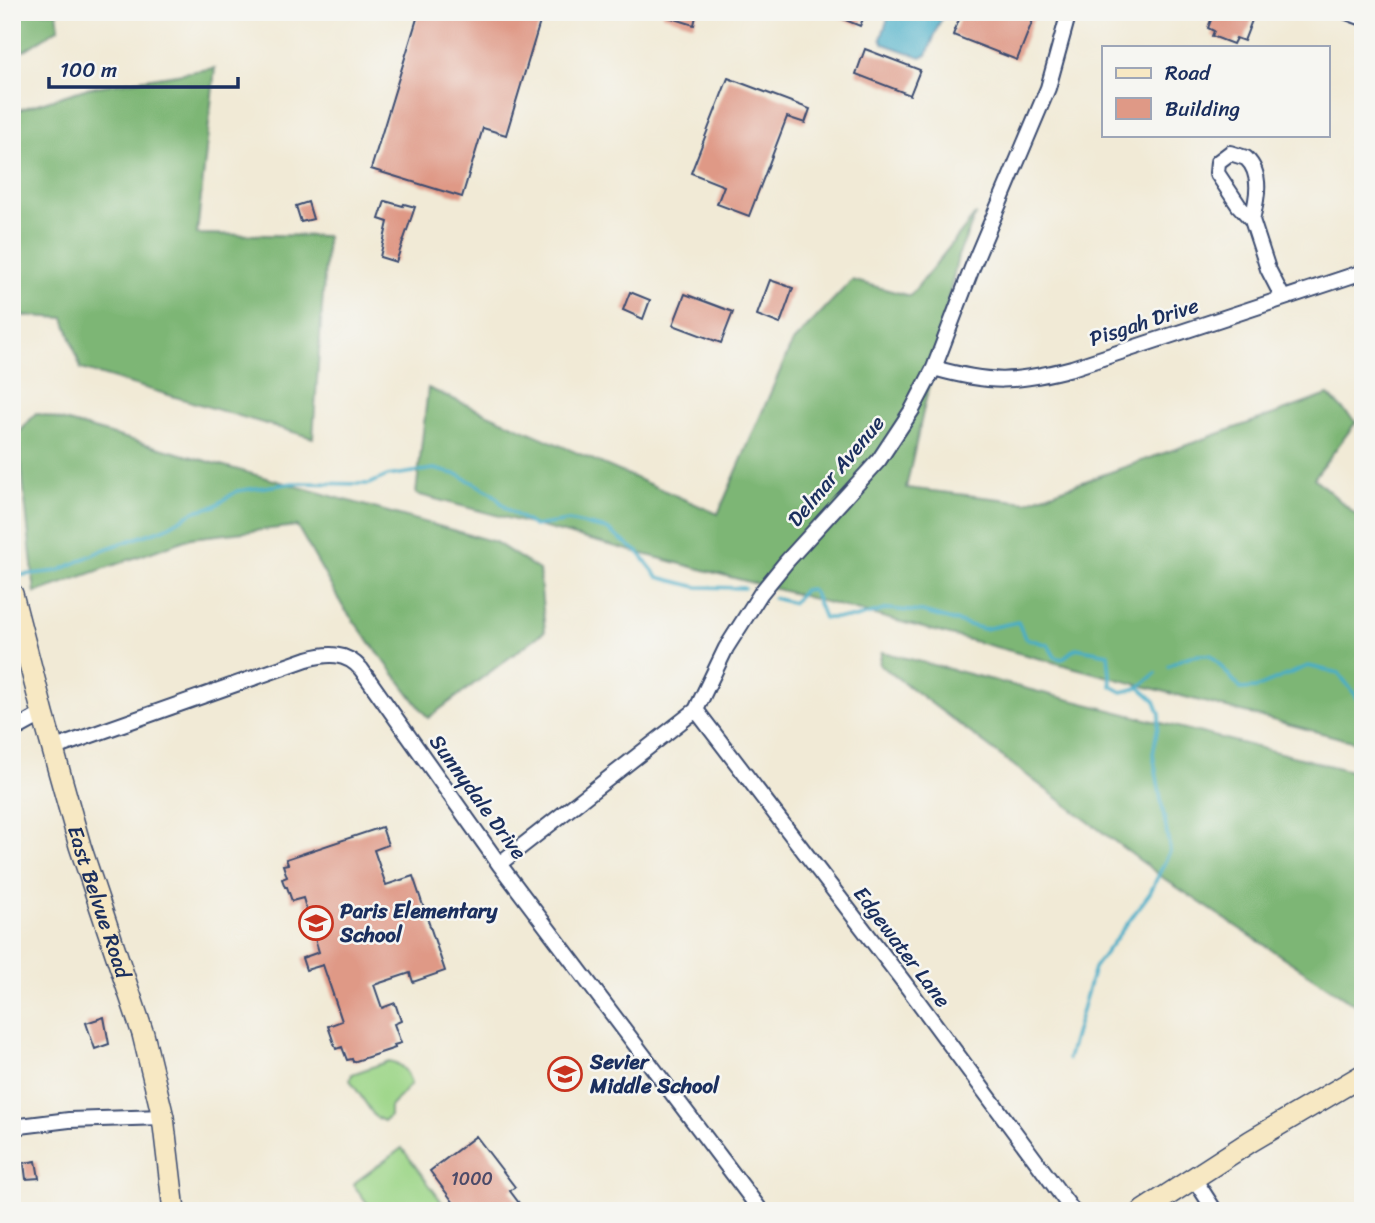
<svg xmlns="http://www.w3.org/2000/svg" width="1375" height="1223" font-family="Sriracha,sans-serif">
<style>
.green{fill:#9cd587;stroke:#5c8272;stroke-width:2}
.forest{fill:#7db674;stroke:#4c7269;stroke-width:2}
.water{fill:#47adc7;stroke:#316e92;stroke-width:2}
.lines{fill:none;stroke-linecap:round;stroke-linejoin:round}
.stream{stroke:#47adc7;stroke-width:3.5}
.building{fill:#df9986}
.street-casing{stroke:#3b4b70;stroke-width:18}
.secondary-casing{stroke:#3b4b70;stroke-width:24}
.street{stroke:#fff;stroke-width:14}
.secondary{stroke:#f7e8c3;stroke-width:21}
.labels{text-anchor:middle;dominant-baseline:central;stroke-width:5;stroke-linejoin:round;paint-order:stroke}
.number-label{font-size:18px;fill:#4c4a68}
.street-label{font-size:21px;fill:#1b2f5e;stroke:#f6f6f2}
.poi-label{font-size:21px;font-weight:bold;fill:#1b2f5e;stroke:#f6f6f2;text-anchor:start}
</style>
<rect width="100%" height="100%" fill="#f6f6f2"/>
<filter id="ink" filterUnits="userSpaceOnUse"><feTurbulence type="fractalNoise" baseFrequency=".0143" numOctaves="2"/><feDisplacementMap in="SourceGraphic" scale="14" xChannelSelector="R" yChannelSelector="G"/><feConvolveMatrix kernelMatrix="1 2 1 2 8 2 1 2 1" color-interpolation-filters="sRGB"/></filter>
<filter id="wash" filterUnits="userSpaceOnUse"><feTurbulence type="fractalNoise" baseFrequency=".00686" numOctaves="4" result="noise"/><feDisplacementMap in="SourceGraphic" scale="28" xChannelSelector="R" yChannelSelector="G"/><feGaussianBlur stdDeviation="1.57" result="paint"/><feColorMatrix in="noise" values="0 0 0 0 0 0 0 0 0 0 0 0 0 0 0 0 0 1.4 0 .05"/><feComposite in="paint" operator="in"/></filter>
<g filter="url(#wash)">
<rect width="100%" height="100%" fill="#f1ead6"/>
<!-- green -->
<path class="green" d="M389 1061C401 1063 408 1072 411 1084L390 1107V1116L384 1121 375 1117 350 1080 352 1074Z
M402 1148 442 1202 431 1211H373L353 1184Z"/>
<!-- forest -->
<path class="forest" d="M12 12H57L59 28 25 50 12 52Z
M215 68 197 234 327 236 313 438 81 369 64 318 12 315V112L88 88Z
M976 214 958 256 906 488 1026 502 1328 395 1356 422 1314 478 1363 521V744L416 494 428 388 718 514 792 343 852 280 910 296Z
M36 413 495 542 539 570 545 631 428 718 343 607 297 526 191 538 35 593 18 434Z
M882 652 1363 774V1010L1166 880 879 664Z"/>
<!-- water -->
<path class="water" d="M890 12H938L942 16 927 55 921 57 884 44 881 39Z"/>
<g class="lines">
<!-- stream -->
<path class="stream" d="M22 575 58 571 105 549 166 528 195 511 215 506 237 491 293 483 369 484 387 476 434 469 459 475 492 493 507 509 534 526 569 521 607 529 639 553 658 577 697 587 744 588
M773 598 793 603 804 590 810 589 814 593 824 618H855L888 609 922 612 984 629 1018 622 1025 638 1048 645 1055 657 1062 659 1076 648 1108 654 1111 686 1122 692 1138 688 1156 673
M1169 666C1184 657 1193 654 1211 655L1241 689 1256 688 1308 666 1339 673C1347 686 1359 696 1363 709
M1068 1059 1094 968 1150 893 1170 851 1153 754 1160 714 1155 701 1139 687"/>
</g>
<g id="blocks">
<!-- building -->
<path class="building" d="M419 12H543L506 135 483 128 462 197 371 169Z
M662 12H697L694 25 662 15Z
M826 12H866L860 26Z
M962 12H1036L1017 60 953 35Z
M1214 12H1247L1254 15 1244 41 1236 38 1233 44 1212 36 1214 31 1208 28Z
M865 49 920 70 910 95 856 74Z
M728 78 810 109 805 123 787 117 749 216 717 204 724 186 691 173Z
M385 201 403 206 404 204 415 207 396 262 380 257 388 222 379 219Z
M308 202 313 219 301 222 296 206Z
M770 280 793 288 780 324 757 315Z
M630 292 650 300 643 319 623 310Z
M685 294 733 312 721 343 673 325Z
M382 827 388 845 374 850 386 885 413 876 445 971 413 982 410 973 374 985 382 1008 395 1003 401 1021 394 1024 401 1043 394 1045 395 1048 353 1062 352 1059 347 1060 342 1047 336 1049 328 1026 342 1021 323 965 306 970 302 958 319 952 303 898 292 901 287 887H285L282 879 287 877 283 865 288 864 286 859Z
M104 1017 109 1044 95 1049 86 1023Z
M476 1136 515 1187 510 1191 525 1211H460L430 1171Z
M36 1161 39 1178 26 1179 24 1163Z"/>
</g>
</g>
<g filter="url(#ink)">
<use href="#blocks" fill-opacity="0" stroke="#3b4b70" stroke-width="2"/>
<g class="lines">
<!-- street casing -->
<g class="street-casing">
<path id="street" d="M1347 12 1363 18
M1230 153 1246 158C1263 174 1257 199 1252 220L1239 206 1217 173 1218 162Z
M1252 220 1268 269 1283 298
M934 368C990 384 1015 383 1072 368L1363 272
M696 710 903 981 1073 1211
M12 731 43 714
M52 749 307 659C328 653 346 652 361 669L499 864 761 1211
M499 864 696 710 726 648 761 593 787 561 879 460 912 410 934 368 972 268 1048 88 1069 12
M12 1127 69 1120 163 1117
M1193 1177 1215 1211"/>
</g>
<!-- secondary casing -->
<g class="secondary-casing">
<g id="secondary">
<path id="s1" d="M12 594 43 714 80 846 143 1034 163 1117 174 1211"/>
<path d="M1143 1211 1251 1141 1363 1075"/>
</g>
</g>
<!-- street -->
<use href="#street" class="street"/>
<!-- secondary -->
<use href="#secondary" class="secondary"/>
</g>
</g>
<!-- icons -->
<defs>
<g id="school-ring" transform="scale(1.75)"><circle r="9.5" fill="#f6f6f2" stroke="#c8321e" stroke-width="1.5"/><path d="M0-5L7-2L0 1L-7-2ZM-4 1L0 2.5L4 1V4Q0 6-4 4Z" fill="#c8321e"/></g>
</defs>
<g fill-rule="evenodd">
<use href="#school-ring" x="316" y="923"/>
<use href="#school-ring" x="565" y="1074"/>
</g>
<g class="labels">
<!-- number labels -->
<g class="number-label">
<text x="472" y="1179">1000</text>
</g>
<!-- street labels -->
<g class="street-label">
<text transform="translate(1144 322) rotate(-18)">Pisgah Drive</text>
<text transform="translate(836 471) rotate(-50)">Delmar Avenue</text>
<text transform="translate(478 797) rotate(54)">Sunnydale Drive</text>
<text stroke="none"><textPath href="#s1" startOffset="320">East Belvue Road</textPath></text>
<text transform="translate(902 947) rotate(53)">Edgewater Lane</text>
</g>
<!-- poi labels -->
<g class="poi-label">
<text x="340" y="911">Paris Elementary<tspan x="340" dy="24">School</tspan></text>
<text x="590" y="1062">Sevier<tspan x="590" dy="24">Middle School</tspan></text>
</g>
</g>
<!-- margin -->
<rect width="1375" height="1223" fill="none" stroke="#f6f6f2" stroke-width="42"/>
<!-- legend -->
<rect x="1102" y="46" width="228" height="91" fill="#f6f6f2" stroke="#9ea6b7" stroke-width="2"/>
<rect x="1116" y="68" width="35" height="10" fill="#f7e8c3" stroke="#9ea6b7" stroke-width="2"/>
<text x="1165" y="80" font-size="21" fill="#1b2f5e">Road</text>
<rect x="1116" y="98" width="35" height="21" fill="#df9986" stroke="#9ea6b7" stroke-width="2"/>
<text x="1165" y="116" font-size="21" fill="#1b2f5e">Building</text>
<!-- scale -->
<path d="M49 77v10h189v-10" fill="none" stroke="#1b2f5e" stroke-width="3.5"/>
<text x="60" y="77" font-size="21" fill="#1b2f5e" stroke="#f6f6f2" stroke-width="5" paint-order="stroke">100 m</text>
</svg>
